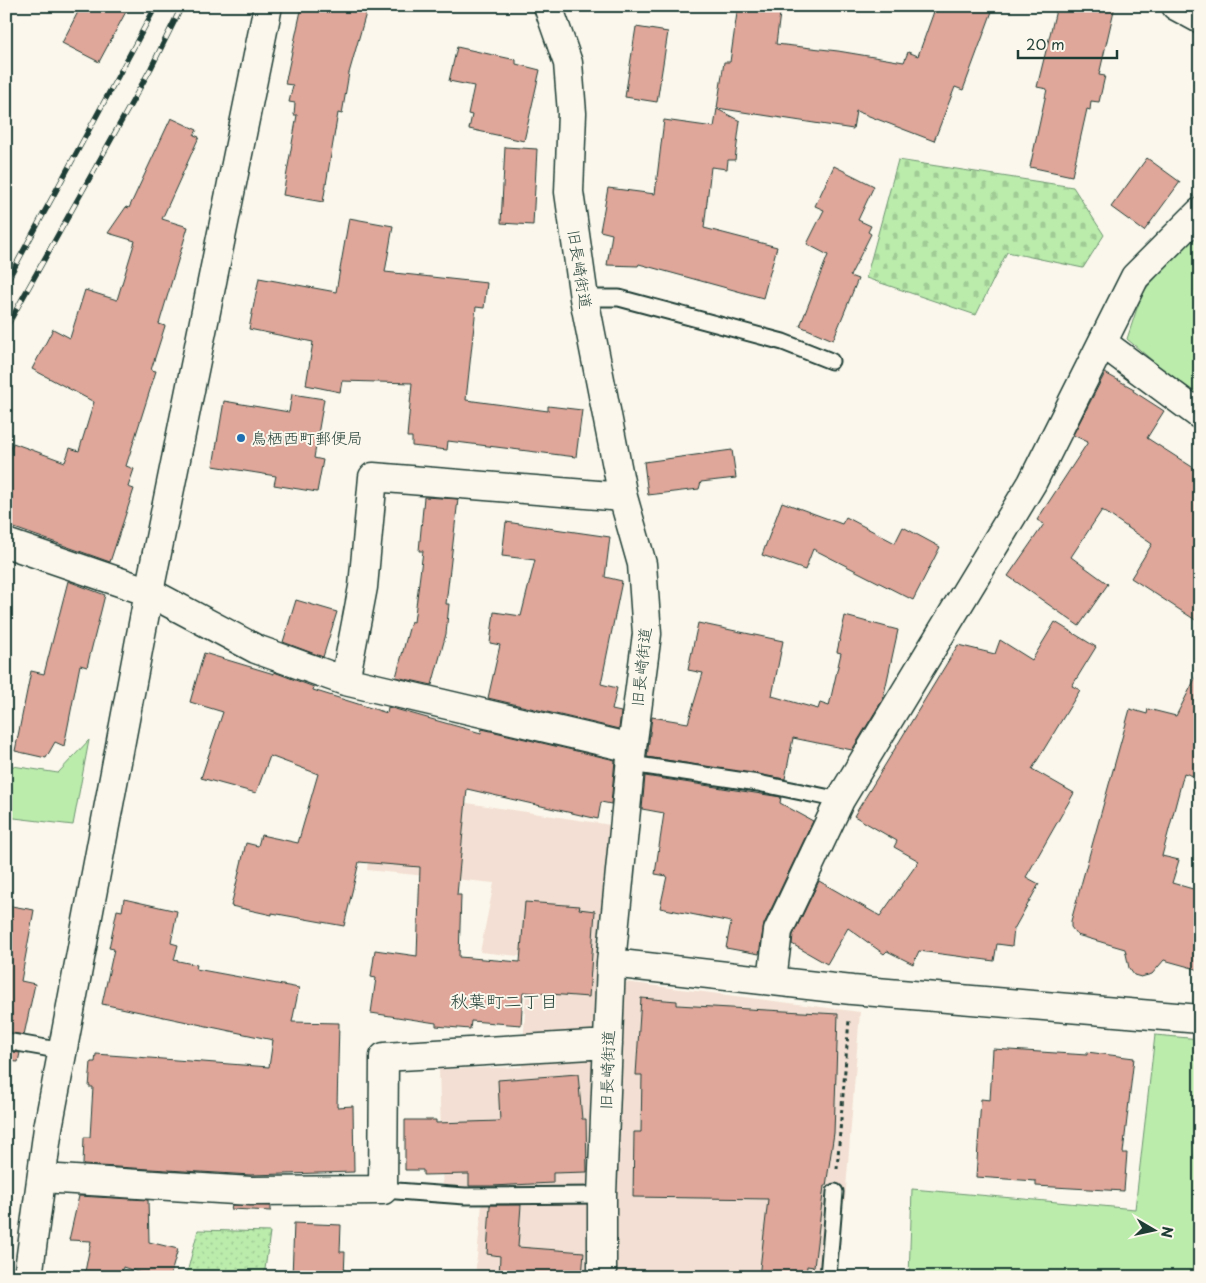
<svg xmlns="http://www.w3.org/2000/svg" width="1206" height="1283" viewBox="0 0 1206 1283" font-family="'Playpen Sans','Klee One',sans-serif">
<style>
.built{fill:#f3dfd3}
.green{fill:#bbecac;stroke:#6d9470}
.cemetery{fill:url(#cemetery-stones);stroke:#6d9470}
.garden{fill:url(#garden-dots);stroke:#6d9470}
.building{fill:#dfa69a;stroke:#1f3d34}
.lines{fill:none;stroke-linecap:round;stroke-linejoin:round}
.lane-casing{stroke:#1f3d34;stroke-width:19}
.street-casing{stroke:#1f3d34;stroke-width:31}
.secondary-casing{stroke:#1f3d34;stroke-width:31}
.path{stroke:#1f3d34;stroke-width:3;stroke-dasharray:4 4;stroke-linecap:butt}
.lane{stroke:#fbf7ec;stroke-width:15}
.street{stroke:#fbf7ec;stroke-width:28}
.secondary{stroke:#fbf7ec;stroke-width:28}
.rail-casing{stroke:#1f3d34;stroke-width:5.5}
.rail{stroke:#fbf7ec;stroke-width:4;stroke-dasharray:11;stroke-linecap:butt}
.poi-dot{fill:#1f6fb2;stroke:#fbf7ec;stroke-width:2}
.labels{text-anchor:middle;stroke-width:4;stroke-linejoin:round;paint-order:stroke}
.street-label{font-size:16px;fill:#1f3d34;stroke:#fbf7ec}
.poi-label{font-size:16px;fill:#1f3d34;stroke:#fbf7ec;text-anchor:start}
.neighbourhood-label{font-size:18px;fill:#1f3d34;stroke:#fbf7ec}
</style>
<defs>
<pattern id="cemetery-stones" width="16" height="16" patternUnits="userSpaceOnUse" patternTransform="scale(1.25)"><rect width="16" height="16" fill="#bbecac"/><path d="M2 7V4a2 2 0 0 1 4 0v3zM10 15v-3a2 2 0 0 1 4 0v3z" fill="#a0cb95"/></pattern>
<pattern id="garden-dots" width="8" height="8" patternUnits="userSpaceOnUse" patternTransform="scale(1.25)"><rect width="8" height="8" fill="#bbecac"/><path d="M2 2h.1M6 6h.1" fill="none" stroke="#a0cb95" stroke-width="1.8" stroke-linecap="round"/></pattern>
</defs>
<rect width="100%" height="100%" fill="#fbf7ec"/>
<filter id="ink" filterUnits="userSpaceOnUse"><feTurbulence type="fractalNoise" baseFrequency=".02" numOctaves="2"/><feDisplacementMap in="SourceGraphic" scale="10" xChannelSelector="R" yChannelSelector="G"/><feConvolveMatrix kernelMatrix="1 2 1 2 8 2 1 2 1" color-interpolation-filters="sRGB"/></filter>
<g filter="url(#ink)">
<path class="built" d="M375 789 611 825 594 1005 589 1277H475L482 1204 443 1199 439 1069 522 1067 528 957 480 952 494 883 367 870Z
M625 982 860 1012 845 1201 830 1203 822 1277H614Z"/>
<path class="green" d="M1200 227V401L1127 339 1142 293Z
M89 740 73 825 6 817V765L58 773Z
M1155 1035 1200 1039V1277H909L912 1189 1135 1209Z"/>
<path class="cemetery" d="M898 160 1073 187 1104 235 1083 268 1007 252 976 315 866 278Z"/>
<path class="garden" d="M198 1230 270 1232 264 1277H186Z"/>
<path class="building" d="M81 6H129L99 62 62 43Z
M302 6H368L349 73 342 114 338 113 323 202 283 195 297 115H294L295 103 289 102 293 85 285 84Z
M738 6H781L776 44 838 51 904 62 908 52 918 56 936 6H994L963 90 955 87 934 141 856 111 853 129 717 108 724 62H730Z
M1057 6H1115L1099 75 1105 76 1099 102 1091 101 1090 110 1087 109 1072 176 1030 167 1047 89 1037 87Z
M636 27 668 32 657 102 625 97Z
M457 47 516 60V64L540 70 524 141 469 129 472 115 468 114 474 86 449 81Z
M717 109 740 121 735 160H728L727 169 711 167 704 228 777 247 763 298 639 264 638 266 607 265 612 234 600 231 608 188 655 194 664 120 714 127Z
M171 118 197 130 194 135 199 137 162 219 188 227 159 324 165 326 151 370 156 371 126 466 134 469 128 487 134 489 110 562 6 525V461L13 443 65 462 70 448 79 451 94 402 32 369 53 329 70 338 85 290 117 300 135 241 108 233 126 207 129 208Z
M505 147 537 149 533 225 501 223Z
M1147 158 1180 182 1144 231 1111 207Z
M834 166 874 186 858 220 871 226 868 232 871 234 850 276 858 279 833 340 800 326 828 255 807 244 824 210 815 206Z
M349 218 393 226 385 272 487 283 484 308 476 307 466 400 548 411V406L582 410 576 457 448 441 447 450 412 446V437H407L412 383 342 381 340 392 306 385 313 342 249 329 259 278 336 292Z
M1105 373 1134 389 1133 391 1164 411 1147 438 1200 472V623L1131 578 1152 544 1102 510 1071 557 1108 584 1079 626 1008 576 1044 524 1037 520 1088 442 1073 435Z
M292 394 324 399 314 458 323 460 317 492 274 485 276 476 213 466 224 401 289 412Z
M732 450 736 478 701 482 699 489 648 495 644 462Z
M424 497 458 499 446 604H449L446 634 432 685 396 677 411 621 414 622 423 551H419Z
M782 502 842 524 846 517 895 543 903 527 940 547 913 600 813 549 805 570 762 555Z
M506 522 610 537 605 577 622 581 601 684 617 688 612 710 621 712 619 729 488 698 500 645 490 643 494 612 521 616 535 560 502 556Z
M68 581 105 595 87 667 80 665 64 746 55 742 46 758 15 751 31 671 44 674Z
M296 600 337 612 323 657 283 642Z
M845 616 898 630 883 699 852 750 793 738 785 779 647 757 652 717 688 723 703 673 688 670 698 623 783 641 772 696 818 709 820 703 829 706 841 653 837 652Z
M1055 622 1096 647 1072 686 1080 690 1032 769 1074 793 1026 877 1039 884 1014 929 1012 946 997 944 994 961 919 951 913 964 887 951 884 954 848 928 827 964 792 944 793 935 819 881 880 916 919 861 894 847 897 841 854 816 958 645 995 654 1000 640 1032 660Z
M204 653 274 674V672L314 687 313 690 387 713 388 707 481 733 482 729 615 760 611 804 601 802 598 819 467 789 457 895H461L459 957 520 962 525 902 580 906 579 909 595 911 589 997 523 992 521 1025 471 1021 470 1029 436 1026V1023L371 1013 376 978 371 977 375 950 417 956 420 867 359 862 344 926 272 913V915L231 906 246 843 258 846 261 835 298 843 318 774 270 756 256 793 201 778 223 712 190 702Z
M1200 669V778L1184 773 1162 856 1179 860 1172 883 1200 891V970L1164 960 1152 974 1141 977 1134 975 1129 968 1125 949 1077 935 1071 927V921L1130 709 1147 714 1148 709 1176 716Z
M645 776 781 797 780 803 813 821 764 924 759 954 726 948 731 922 660 908 667 876 655 874 664 813 642 809Z
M124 899 177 911 171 943 178 945 174 960 197 965 196 969 299 988 292 1022 339 1023 337 1107 353 1106 354 1172 251 1175 83 1165 84 1137H90L93 1087H89L91 1062H95L96 1054 269 1067 273 1040 102 1004 114 949 109 948 117 910 122 911Z
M6 905 34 910 21 981 35 984 24 1035 6 1032Z
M641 998 677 1001V1005L838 1014 834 1133 826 1186H824L814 1267 807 1266 806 1277H759L768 1199 633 1197 634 1132H641L642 1075H636Z
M993 1049 1087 1055V1052L1134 1058 1123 1153H1127L1124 1191 1036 1186V1181L976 1177 981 1099 990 1100Z
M6 1051 20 1053 18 1062 6 1061Z
M578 1074 582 1119H586L587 1172 553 1173V1183L492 1186H469V1174L423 1175V1170H405V1120H436V1123L500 1121 498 1080Z
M79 1196 148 1200 149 1242 178 1249 170 1277H152L123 1267 121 1277H84L91 1241 69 1240Z
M232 1205 271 1206V1211L231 1209Z
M490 1205H521L518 1247 584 1252 582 1277H499L500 1256 487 1254Z
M294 1223 341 1225 340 1252H345L344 1277H292Z"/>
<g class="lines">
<g class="lane-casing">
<path id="lane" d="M584 298H619L783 342 831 361
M631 764 758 783 840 800
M6 1041 63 1051
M383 1190 465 1196 602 1195
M828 1277 835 1192"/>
</g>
<g class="street-casing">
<path id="street" d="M548 6 568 63 572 113 569 192 584 298 623 497 642 564 647 634 632 748 611 963 602 1195V1277
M1176 6 1200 19
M1103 343 1200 415
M6 543 149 592 256 649 345 681 632 748
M345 681 363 587 373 477 623 497
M611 963 852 990 1200 1019
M772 980 778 931 840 800 1032 483 1135 277 1200 212
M42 1178 251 1191 383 1190 384 1057 608 1044"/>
</g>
<g class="secondary-casing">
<path id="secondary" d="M28 1277 48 1128 149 592 268 6"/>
</g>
<path class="path" d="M837 1169 849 1020"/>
<use href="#lane" class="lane"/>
<use href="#street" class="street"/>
<use href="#secondary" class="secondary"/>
<g class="rail-casing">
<path id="rail" d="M6 283 156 6
M6 328 151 68 182 6"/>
</g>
<use href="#rail" class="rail"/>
</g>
</g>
<circle class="poi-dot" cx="241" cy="438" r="5"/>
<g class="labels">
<g class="street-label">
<text transform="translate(580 269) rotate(81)" y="6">旧長崎街道</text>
<text transform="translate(641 667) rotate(-84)" y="6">旧長崎街道</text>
<text transform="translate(607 1070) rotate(-88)" y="6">旧長崎街道</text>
</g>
<g class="poi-label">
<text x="251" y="444">鳥栖西町郵便局</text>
</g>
<g class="neighbourhood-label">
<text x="504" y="1008">秋葉町二丁目</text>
</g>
</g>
<rect width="1206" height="1283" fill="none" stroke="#fbf7ec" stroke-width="25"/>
<rect x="12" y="12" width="1181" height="1258" fill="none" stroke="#1f3d34" stroke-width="2" filter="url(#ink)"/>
<g transform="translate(1154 1230) rotate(99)" stroke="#fbf7ec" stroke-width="4" paint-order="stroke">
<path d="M0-4L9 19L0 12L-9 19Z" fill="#1f3d34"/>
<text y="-8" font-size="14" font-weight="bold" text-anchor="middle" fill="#1f3d34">N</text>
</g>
<path d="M1018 50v8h99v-8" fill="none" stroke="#1f3d34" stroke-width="2.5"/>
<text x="1026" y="50" font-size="15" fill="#1f3d34" stroke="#fbf7ec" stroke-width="4" paint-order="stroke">20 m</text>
</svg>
